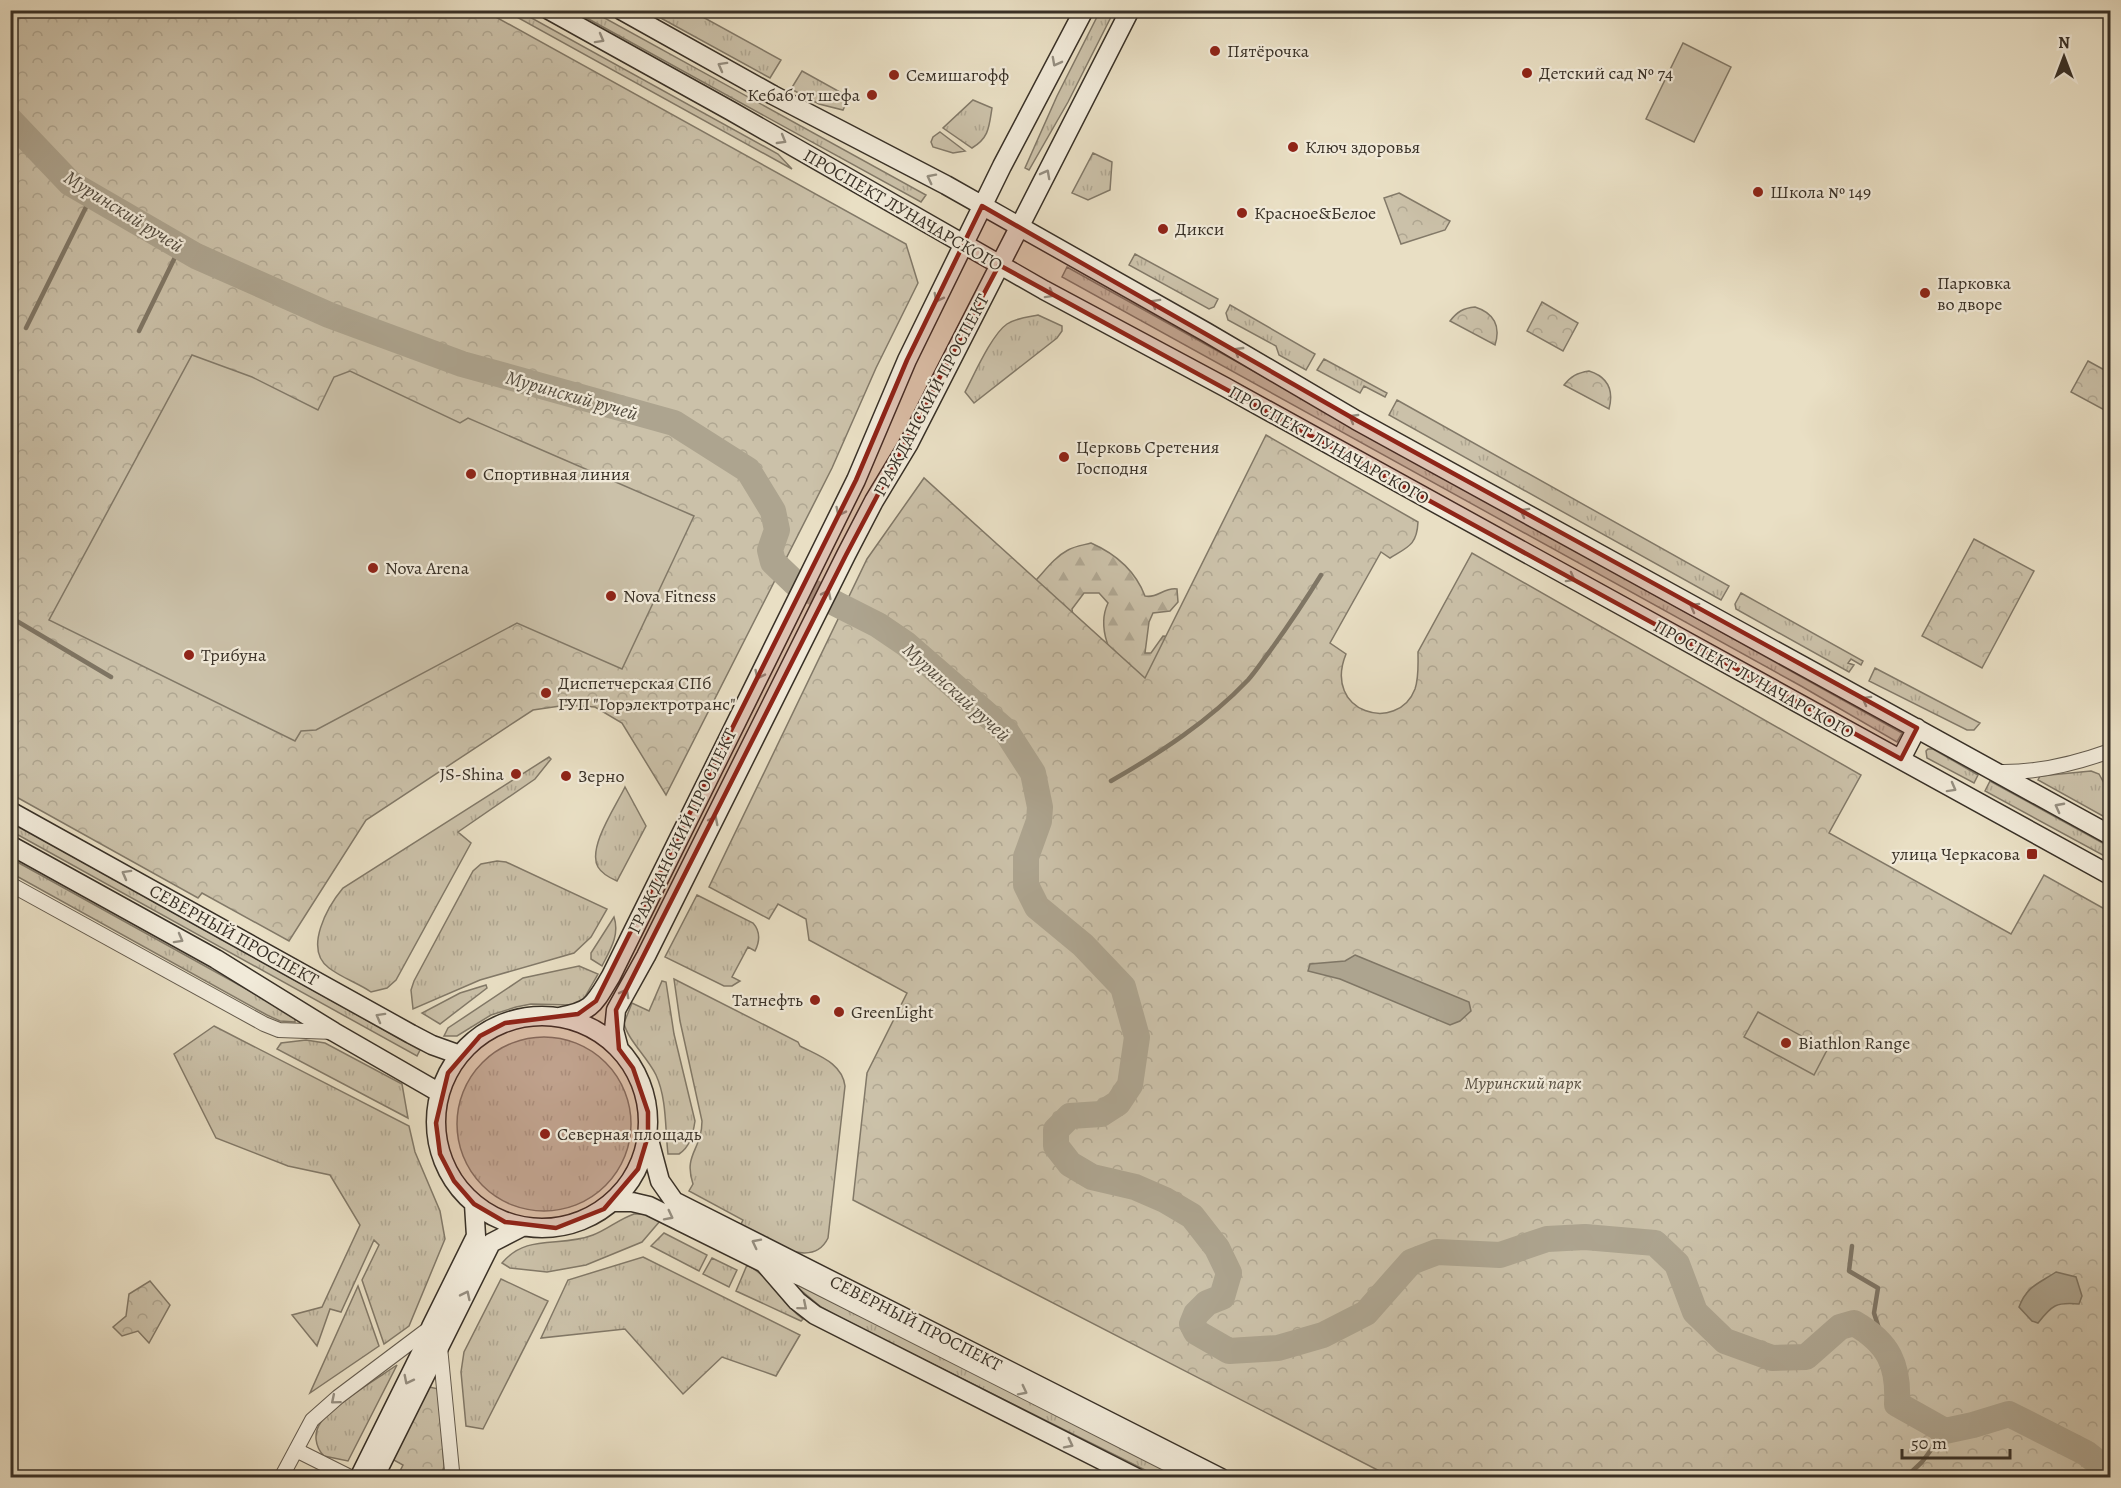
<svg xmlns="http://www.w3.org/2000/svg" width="2121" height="1488" viewBox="0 0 2121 1488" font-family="Alegreya,serif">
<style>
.grass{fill:url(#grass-tufts);stroke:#827968;stroke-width:1.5}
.forest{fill:url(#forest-firs);stroke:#827968;stroke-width:1.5}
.park{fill:url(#park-crowns);stroke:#827968;stroke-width:1.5}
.pitch{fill:#cbc1a9;stroke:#827968;stroke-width:1.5}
.water{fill:#ada48f;stroke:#7f7665;stroke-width:1.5}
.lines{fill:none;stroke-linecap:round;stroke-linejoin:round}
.stream{stroke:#7f7665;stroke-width:4.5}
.river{stroke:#ada48f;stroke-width:26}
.street-casing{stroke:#655c4e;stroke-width:16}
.secondary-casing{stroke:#393127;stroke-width:21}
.street{stroke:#f1ead9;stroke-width:14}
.secondary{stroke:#f1ead9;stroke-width:18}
.oneway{stroke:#958e80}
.marked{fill:#8f2418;fill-opacity:0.2;stroke:#8f2418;stroke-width:4.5;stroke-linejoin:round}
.poi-dot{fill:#8f2418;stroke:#f1ead9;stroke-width:2}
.labels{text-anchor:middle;stroke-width:4.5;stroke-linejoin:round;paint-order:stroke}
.poi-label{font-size:18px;fill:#393127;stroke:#f1ead9;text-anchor:start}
.street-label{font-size:18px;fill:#393127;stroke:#f1ead9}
.park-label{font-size:18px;font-style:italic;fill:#564e41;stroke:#f1ead9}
.water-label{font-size:20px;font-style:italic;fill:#564e41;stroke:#f1ead9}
</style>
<defs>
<pattern id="grass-tufts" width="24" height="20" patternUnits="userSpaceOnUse" patternTransform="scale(1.5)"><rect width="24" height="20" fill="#cbc1a9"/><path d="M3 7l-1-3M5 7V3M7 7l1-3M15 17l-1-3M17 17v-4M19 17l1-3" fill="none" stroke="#afa691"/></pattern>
<pattern id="forest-firs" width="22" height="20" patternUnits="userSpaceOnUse" patternTransform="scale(1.5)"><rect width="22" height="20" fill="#cbc1a9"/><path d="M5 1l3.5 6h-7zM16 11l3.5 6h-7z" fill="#afa691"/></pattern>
<pattern id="park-crowns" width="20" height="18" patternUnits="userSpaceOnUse" patternTransform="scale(1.5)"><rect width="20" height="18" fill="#cbc1a9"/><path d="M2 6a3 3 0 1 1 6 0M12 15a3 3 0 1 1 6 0" fill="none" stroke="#afa691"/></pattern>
</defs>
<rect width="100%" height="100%" fill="#e9dfc4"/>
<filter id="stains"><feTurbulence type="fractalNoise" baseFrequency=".00333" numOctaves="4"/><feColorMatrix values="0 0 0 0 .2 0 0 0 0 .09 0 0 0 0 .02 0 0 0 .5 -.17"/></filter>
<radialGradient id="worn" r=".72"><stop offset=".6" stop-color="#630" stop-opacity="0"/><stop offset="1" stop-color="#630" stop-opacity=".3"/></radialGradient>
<path class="grass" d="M506 11H519L778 154 792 169Z
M574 11H592L926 195 921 202Z
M648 11H692L781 60 770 78Z
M1100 11H1114L1068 102 1029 170 1025 168 1057 96Z
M802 71 849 97 843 110 819 104 791 89Z
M973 100 992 108C989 127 989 138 972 148L943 128Z
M940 132 965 151 953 153 933 147 931 142 933 137Z
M1093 153 1112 162 1110 190 1088 200 1072 193Z
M1135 254 1218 299 1214 307 1209 309 1129 265Z
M1067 267 1902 733 1897 742 1801 686 1062 277Z
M1230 305 1315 354 1306 370 1279 355 1276 346 1228 320 1226 313Z
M1038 315 1062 326V331L1057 338 974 403 965 392C974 375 992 334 1007 324 1016 318 1027 317 1038 315Z
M1324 359 1387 393 1385 397 1364 386 1360 393 1317 370Z
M1397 400 1729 586 1721 600 1389 415Z
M1741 593 1863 661 1861 665 1851 659 1848 663 1854 665 1849 672 1736 609 1735 604Z
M1875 668 1980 723 1974 730H1967L1869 681Z
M1928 749H1933L1978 775 1974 783 1927 758 1926 751Z
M549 757 551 759 535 779 458 832 471 843 396 980 387 988 371 992C358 983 342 978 329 968 303 949 328 906 343 888Z
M2091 771 2099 774 2110 794V820L2038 780 2040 776Z
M1990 781 2110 847V859L1985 791Z
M625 787 646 826 617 881C610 878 602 874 598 867 587 848 616 806 625 787Z
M11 822 420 1050 417 1056 11 831Z
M10 858 295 1016V1022L280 1021 267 1015 11 873Z
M497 861 506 862 607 909 591 937 574 953 480 980 413 1009 411 990 414 981 473 871 481 864Z
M697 895 753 923C761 932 760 941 755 951L748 947 732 977 740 981 732 986H724L665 957Z
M614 917C620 935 610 950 602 966L591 959V953Z
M579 966 598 974 582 1002 572 1005 531 1004 516 1007 491 1015 457 1036H444L448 1028 523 978Z
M674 979 798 1042 800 1046C819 1056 842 1063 845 1086L828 1238C811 1273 763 1237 740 1226L743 1220 689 1191 693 1184C683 1154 702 1150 702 1121L680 1021Z
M662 981 666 982 674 1034 695 1121C693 1134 690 1147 679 1154H668C665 1129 667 1099 656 1075 648 1058 627 1039 624 1023L632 1003 649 1011Z
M486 985 487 988 440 1024 422 1013 460 993Z
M214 1026 409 1126 415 1152 440 1211 445 1239 409 1326 384 1344 362 1280 379 1245 374 1240 341 1312 330 1309 317 1346 292 1315 322 1307 360 1225 330 1175 288 1166 216 1138 174 1054Z
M457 1124a87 87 0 1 1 174 0a87 87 0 1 1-174 0Z
M306 1040 325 1043 402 1084 408 1118 277 1049 281 1043Z
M634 1214H645L660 1221 642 1242 586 1265 547 1272 510 1268 502 1263C527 1233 560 1248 593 1235 607 1230 619 1219 634 1214Z
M664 1233 707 1255 699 1271 651 1246Z
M643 1257 800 1335 776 1376 722 1357 683 1394 625 1329 541 1338 568 1280Z
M712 1258 737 1270 729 1287 703 1274Z
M747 1265C773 1278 779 1302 803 1319L801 1321 736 1291Z
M501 1279 548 1301 483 1429 466 1426 461 1372 464 1352Z
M796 1284 1186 1477H1159L837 1316 821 1307 797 1287Z
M358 1286 379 1346 310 1393Z
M397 1365 348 1461 324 1456C315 1447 313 1433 321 1422 333 1405 378 1378 397 1365Z"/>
<path class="forest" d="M1091 543C1116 554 1135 570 1145 596 1157 599 1164 587 1177 589L1178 602 1170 611 1153 613 1149 622 1145 653H1151L1163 636 1208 639 1131 689C1117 664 1094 633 1108 603L1099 593H1084L1072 609 1074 623 1027 589C1041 577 1051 559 1068 550 1075 546 1084 545 1091 543Z"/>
<path class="park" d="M11 11H485L906 244 918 283 876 368 832 468 666 795 622 723 595 707 567 705 533 710 366 820 289 941 202 893 198 898 11 794Z
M1399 193 1450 221 1445 230 1401 244 1384 198Z
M1542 302 1578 323 1563 351 1527 331Z
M1475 307C1494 313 1501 326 1495 345L1450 321C1457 312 1463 308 1475 307Z
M2088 361 2110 373V413L2071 392Z
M1589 371C1608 377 1614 390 1609 409L1564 385C1571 376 1577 373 1589 371Z
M1266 435 1418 522C1417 545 1408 547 1390 558L1381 552 1330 643 1346 654C1322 713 1398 734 1415 689 1419 677 1418 664 1418 652L1472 553 1861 775 1829 833 2011 934 2044 875 2110 912V1477H1391L853 1200 867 1073 907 993 809 940 806 919 778 904 769 919 709 887 867 559 924 478 1145 678Z
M1974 539 2034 571 1982 668 1922 636Z
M150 1281 170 1305 149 1343 138 1331 122 1336 113 1327 126 1316 129 1294Z
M429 1387 439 1389 444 1467 440 1477H397L403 1465 392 1459Z"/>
<path class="pitch" d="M1683 43 1731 67 1694 142 1646 119Z
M192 355 252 377 318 410 334 377 350 371 460 423 468 418 694 516 622 669 517 623 316 730 301 731 295 741 49 620Z
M1758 1012 1827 1050 1814 1075 1744 1037Z"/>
<path class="water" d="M1355 955 1469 1002 1471 1011 1460 1021 1450 1025 1340 979 1308 971 1310 964 1345 961Z
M2056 1272 2076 1277 2082 1296 2079 1304C2056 1302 2052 1305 2038 1323L2032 1321 2019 1307C2027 1286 2038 1284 2056 1272Z"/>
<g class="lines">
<path class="stream" d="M26 328 92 195
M139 331 180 247
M10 617 111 677
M1111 781C1160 753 1209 721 1248 680 1256 671 1263 660 1270 651 1288 626 1305 601 1321 575
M1852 1246 1849 1271 1878 1288 1874 1313 1881 1335 1879 1341
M1905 1478 1922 1462 1945 1431"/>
<path class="river" d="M10 120 70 183 196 256 329 315 462 364 674 423 748 470 773 511 777 530 770 550 773 562 795 583 878 625 906 644 1006 731 1033 773 1040 807 1039 821 1026 857V885L1037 907 1083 945 1123 987 1137 1037 1130 1085 1118 1103 1101 1114 1070 1116 1056 1130V1146L1070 1164 1092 1177 1135 1187 1165 1200 1192 1216 1217 1248 1229 1273 1222 1297 1207 1303 1196 1314 1192 1324 1196 1332 1229 1351 1278 1348 1323 1335 1366 1313 1411 1262 1437 1252 1500 1255 1547 1239 1585 1237 1655 1243 1677 1264 1695 1312 1725 1341 1772 1358 1806 1357 1840 1327 1854 1323C1889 1343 1899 1365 1897 1404L1945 1431 1973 1425 2009 1414 2086 1453 2110 1472"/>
<g class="street-casing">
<path id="street" d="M1998 772C2036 773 2074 764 2110 751
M10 884 264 1024 279 1030 334 1032
M768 1265 802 1279 1195 1478
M440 1347 452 1471 448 1478
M296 1450 352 1478
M281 1478 312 1420 338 1397 431 1327"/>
</g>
<g class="secondary-casing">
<path id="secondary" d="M549 10 731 111 1044 290 1225 387 2110 875
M621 10 773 95 946 185 1206 332 1356 420 2110 835
M1901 759 1917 728
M10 811 411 1034 432 1045 460 1055
M10 845 216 959 334 1032 440 1093
M436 1122a106 106 0 1 1 212 0a106 106 0 1 1-212 0Z
M559 1017C593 1011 594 1004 611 976L856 480 907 360 1002 166 1084 10
M619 1049 614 1030 616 1010 646 956 846 555 874 501 909 443 1130 10
M648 1136 660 1181 674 1201 1221 1478
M614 1202H632L649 1206 764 1263 797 1301 815 1315 1137 1478
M359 1478 423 1349 431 1327 476 1236 474 1204
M374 1478 491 1243 522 1227"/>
</g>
<use href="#street" class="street"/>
<use href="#secondary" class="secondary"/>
</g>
<defs><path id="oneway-chevron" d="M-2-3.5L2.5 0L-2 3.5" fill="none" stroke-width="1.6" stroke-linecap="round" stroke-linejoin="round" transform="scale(1.5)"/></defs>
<g class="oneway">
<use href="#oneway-chevron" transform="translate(600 39) rotate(29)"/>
<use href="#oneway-chevron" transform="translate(1056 62) rotate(118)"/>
<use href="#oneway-chevron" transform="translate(722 66) rotate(-151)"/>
<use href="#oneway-chevron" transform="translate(782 140) rotate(30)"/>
<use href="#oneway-chevron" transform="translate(1046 174) rotate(-62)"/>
<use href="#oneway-chevron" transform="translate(931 178) rotate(-153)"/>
<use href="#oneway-chevron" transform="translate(1050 294) rotate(29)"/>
<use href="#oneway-chevron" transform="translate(938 298) rotate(117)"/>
<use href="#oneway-chevron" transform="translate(1155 303) rotate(-151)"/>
<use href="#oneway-chevron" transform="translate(1238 351) rotate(-149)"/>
<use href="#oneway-chevron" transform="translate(1353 418) rotate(-150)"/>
<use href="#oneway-chevron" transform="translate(840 512) rotate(116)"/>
<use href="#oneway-chevron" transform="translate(1524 512) rotate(-151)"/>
<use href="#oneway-chevron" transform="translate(1571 578) rotate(29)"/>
<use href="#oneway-chevron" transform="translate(827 594) rotate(-64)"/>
<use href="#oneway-chevron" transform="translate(1694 607) rotate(-151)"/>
<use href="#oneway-chevron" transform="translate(759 675) rotate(116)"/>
<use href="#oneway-chevron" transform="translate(1866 700) rotate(-151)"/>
<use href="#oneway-chevron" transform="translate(1952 788) rotate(29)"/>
<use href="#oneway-chevron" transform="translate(2059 807) rotate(-152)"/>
<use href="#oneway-chevron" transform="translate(714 820) rotate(-63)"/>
<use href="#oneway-chevron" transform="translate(126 874) rotate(-151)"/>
<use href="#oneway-chevron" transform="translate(179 939) rotate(29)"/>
<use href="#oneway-chevron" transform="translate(625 993) rotate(-62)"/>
<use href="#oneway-chevron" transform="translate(380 1017) rotate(-151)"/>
<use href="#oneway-chevron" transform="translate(669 1216) rotate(27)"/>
<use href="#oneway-chevron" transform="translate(756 1243) rotate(-153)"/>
<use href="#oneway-chevron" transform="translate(466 1295) rotate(-64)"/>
<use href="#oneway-chevron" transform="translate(803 1306) rotate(40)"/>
<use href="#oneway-chevron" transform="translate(408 1380) rotate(117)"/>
<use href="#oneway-chevron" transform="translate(1023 1391) rotate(27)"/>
<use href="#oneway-chevron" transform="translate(335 1400) rotate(140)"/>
<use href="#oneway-chevron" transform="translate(1069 1444) rotate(27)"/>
</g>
<path class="marked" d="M982 206 1356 420 1917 728 1901 759 999 265 846 555 616 1010 619 1049 633 1068 648 1112V1136L638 1169 604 1209 556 1228 505 1222 474 1204 454 1181 440 1154 436 1123 448 1073 480 1036 505 1023 578 1014 596 1001 856 480 907 360Z"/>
<g class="poi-dot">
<circle cx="1215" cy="51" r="6"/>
<circle cx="1527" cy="73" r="6"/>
<circle cx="894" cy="75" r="6"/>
<circle cx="872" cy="95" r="6"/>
<circle cx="1293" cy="147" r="6"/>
<circle cx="1758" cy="192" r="6"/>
<circle cx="1242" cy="213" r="6"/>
<circle cx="1163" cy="229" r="6"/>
<circle cx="1925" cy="293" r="6"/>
<circle cx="1064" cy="457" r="6"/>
<circle cx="471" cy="474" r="6"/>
<circle cx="373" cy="568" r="6"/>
<circle cx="611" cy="596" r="6"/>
<circle cx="189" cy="655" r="6"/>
<circle cx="546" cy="693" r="6"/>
<circle cx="516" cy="774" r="6"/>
<circle cx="566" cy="776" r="6"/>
<rect x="2026" y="848" width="12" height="12" rx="3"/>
<circle cx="815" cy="1000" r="6"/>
<circle cx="839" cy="1012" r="6"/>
<circle cx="1786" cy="1043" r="6"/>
<circle cx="545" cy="1134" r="6"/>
</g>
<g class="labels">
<g class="poi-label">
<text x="1227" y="57">Пятёрочка</text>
<text x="1539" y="79">Детский сад № 74</text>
<text x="906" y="81">Семишагофф</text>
<text x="860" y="101" text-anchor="end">Кебаб от шефа</text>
<text x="1305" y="153">Ключ здоровья</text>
<text x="1770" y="198">Школа № 149</text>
<text x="1254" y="219">Красное&amp;Белое</text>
<text x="1175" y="235">Дикси</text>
<text x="1937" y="289">Парковка<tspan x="1937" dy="21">во дворе</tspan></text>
<text x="1076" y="453">Церковь Сретения<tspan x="1076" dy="21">Господня</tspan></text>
<text x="483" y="480">Спортивная линия</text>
<text x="385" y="574">Nova Arena</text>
<text x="623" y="602">Nova Fitness</text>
<text x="201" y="661">Трибуна</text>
<text x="558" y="689">Диспетчерская СПб<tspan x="558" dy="21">ГУП "Горэлектротранс"</tspan></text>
<text x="504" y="780" text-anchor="end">JS-Shina</text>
<text x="578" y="782">Зерно</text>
<text x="2020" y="860" text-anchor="end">улица Черкасова</text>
<text x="803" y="1006" text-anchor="end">Татнефть</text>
<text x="851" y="1018">GreenLight</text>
<text x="1798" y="1049">Biathlon Range</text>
<text x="557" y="1140">Северная площадь</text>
</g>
<g class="street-label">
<text transform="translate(903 210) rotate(30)" y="6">ПРОСПЕКТ ЛУНАЧАРСКОГО</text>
<text transform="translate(931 395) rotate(-62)" y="6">ГРАЖДАНСКИЙ ПРОСПЕКТ</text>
<text transform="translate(1329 445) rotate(29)" y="6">ПРОСПЕКТ ЛУНАЧАРСКОГО</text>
<text transform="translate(1754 679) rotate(29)" y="6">ПРОСПЕКТ ЛУНАЧАРСКОГО</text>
<text transform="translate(682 831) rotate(-64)" y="6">ГРАЖДАНСКИЙ ПРОСПЕКТ</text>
<text transform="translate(234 935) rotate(29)" y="6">СЕВЕРНЫЙ ПРОСПЕКТ</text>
<text transform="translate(916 1323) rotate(27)" y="6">СЕВЕРНЫЙ ПРОСПЕКТ</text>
</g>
<g class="park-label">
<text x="1523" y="1089">Муринский парк</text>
</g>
<g class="water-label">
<text transform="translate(124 211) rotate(32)" y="7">Муринский ручей</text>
<text transform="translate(572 395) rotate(16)" y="7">Муринский ручей</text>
<text transform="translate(957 692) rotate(42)" y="7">Муринский ручей</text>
</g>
</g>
<rect width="2121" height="1488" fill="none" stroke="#e9dfc4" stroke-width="36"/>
<rect x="12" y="12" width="2097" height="1464" fill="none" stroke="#393127" stroke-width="3"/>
<rect x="18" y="18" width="2085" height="1452" fill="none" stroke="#393127" stroke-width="1.5"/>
<g transform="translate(2064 57)" stroke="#f1ead9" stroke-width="4.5" paint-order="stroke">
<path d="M0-4.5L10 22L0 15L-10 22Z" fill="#393127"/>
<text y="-9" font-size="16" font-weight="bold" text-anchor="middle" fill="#393127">N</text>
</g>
<path d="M1902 1449v9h108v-9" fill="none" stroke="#393127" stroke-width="3"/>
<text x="1911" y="1449" font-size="18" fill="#393127" stroke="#f1ead9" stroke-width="4.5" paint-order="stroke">50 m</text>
<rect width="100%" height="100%" filter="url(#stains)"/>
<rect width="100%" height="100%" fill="url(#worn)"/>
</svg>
